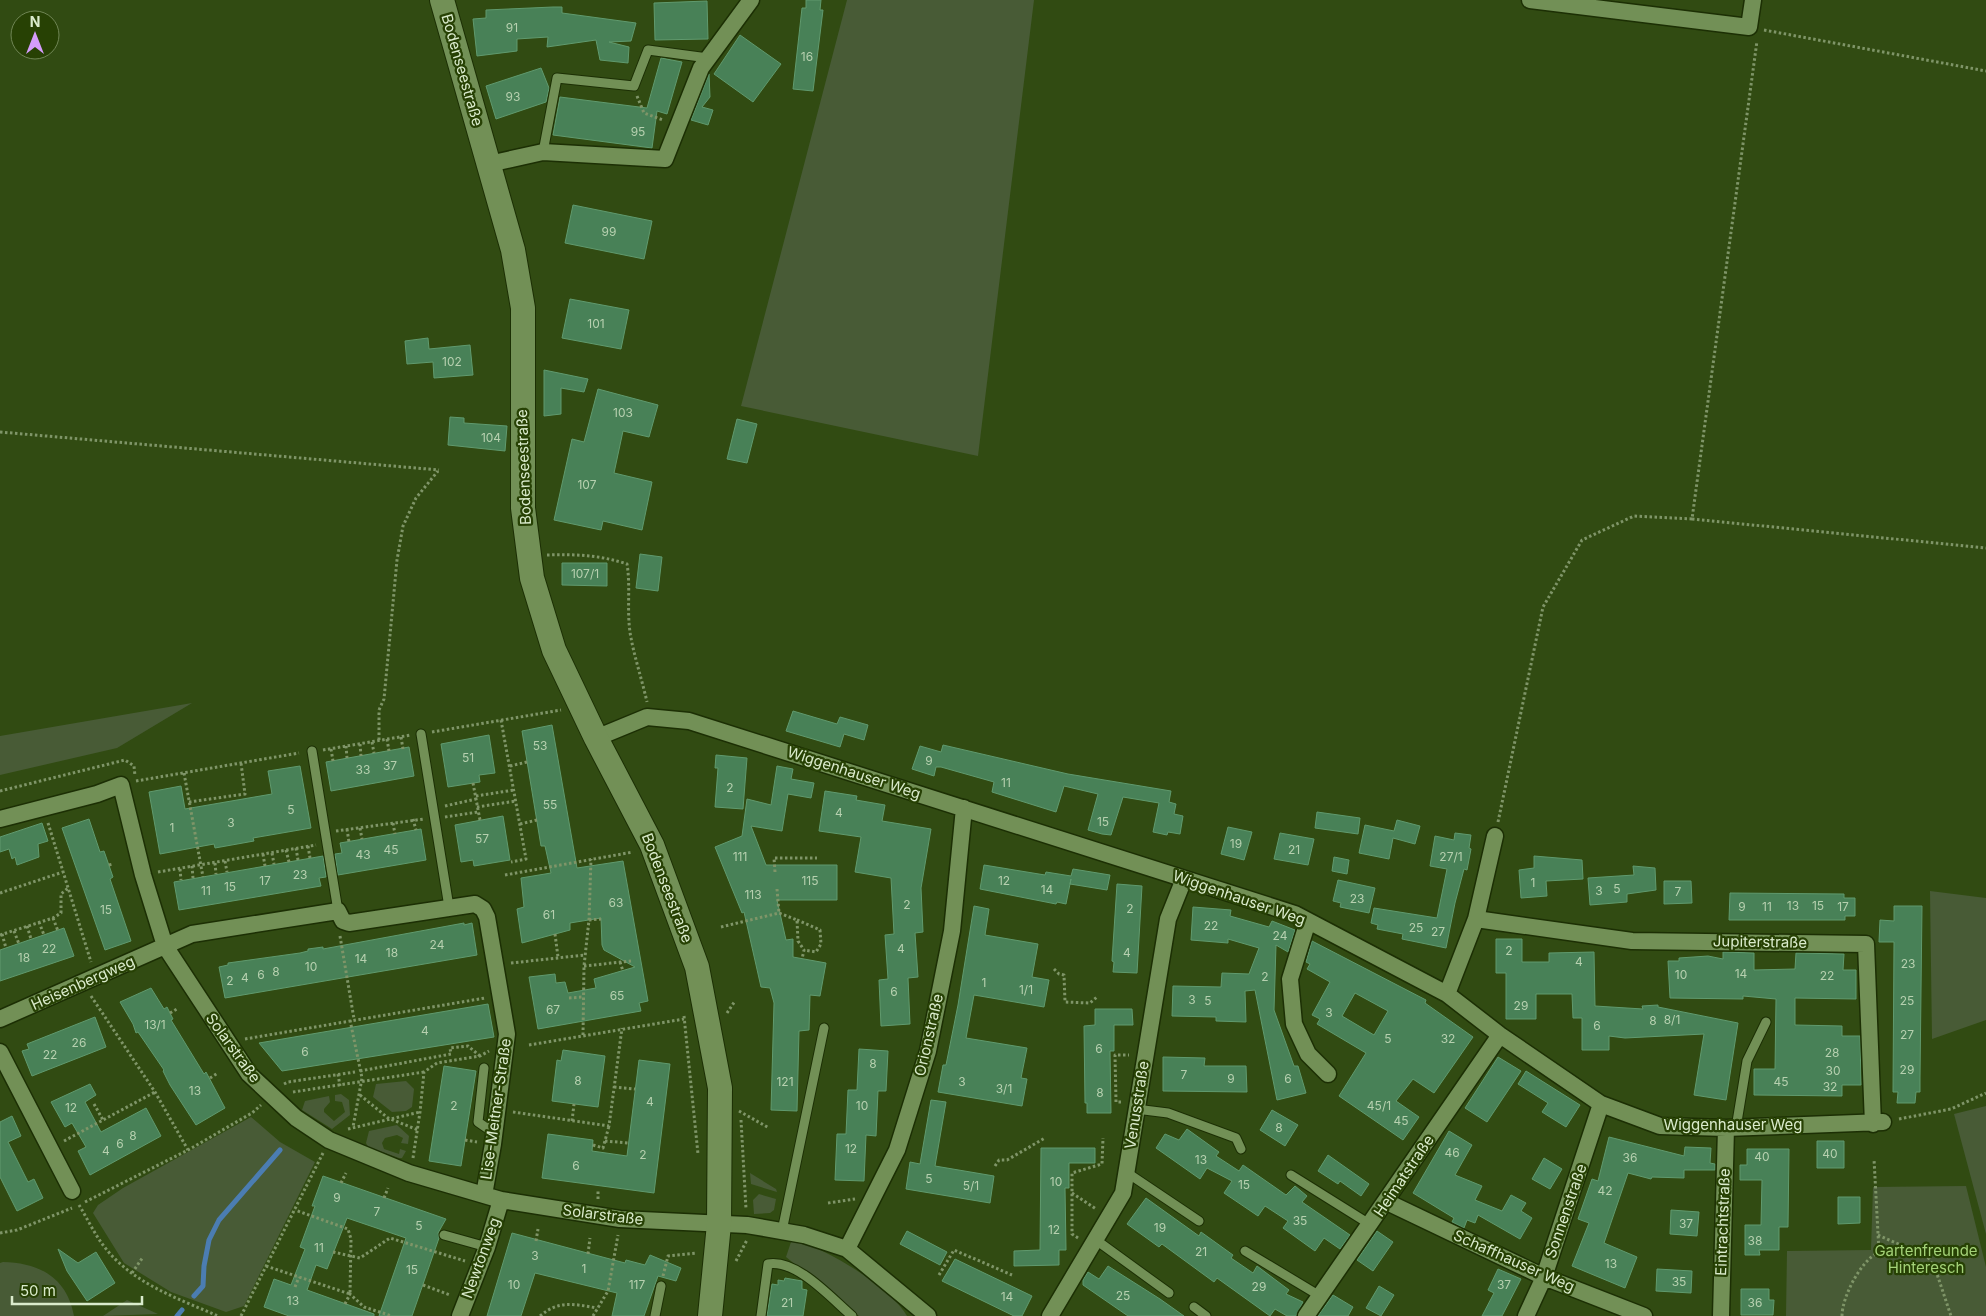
<svg xmlns="http://www.w3.org/2000/svg" width="1986" height="1316" viewBox="0 0 1986 1316" font-family="Inter,sans-serif">
<style>
.green{fill:#485b36}
.lines{fill:none;stroke-linecap:round;stroke-linejoin:round}
.stream{stroke:#4b7db2;stroke-width:5}
.building{fill:#488157;stroke:#609a6e;fill-rule:evenodd}
.service-casing{stroke:#1c2f04;stroke-width:11}
.minor-casing{stroke:#1c2f04;stroke-width:19}
.secondary-casing{stroke:#1c2f04;stroke-width:26}
.path{stroke:#7f9568;stroke-width:3;stroke-dasharray:2.5 2.5;stroke-linecap:butt}
.service{stroke:#729056;stroke-width:9}
.minor{stroke:#729056;stroke-width:16}
.secondary{stroke:#729056;stroke-width:24}
.labels{text-anchor:middle;stroke-width:4.5;stroke-linejoin:round;paint-order:stroke}
.number-label{font-size:12px;fill:#b6d0af}
.street-label{font-size:15px;fill:#daebcc;stroke:#274104}
.park-label{font-size:15px;fill:#a4d278;stroke:#274104}
</style>
<rect width="100%" height="100%" fill="#314b12"/>
<path class="green" d="M847 0H1034L978 456 741 406Z
M192 703 117 748 0 775V736Z
M1930 891 1986 898V1020L1932 1039Z
M406 1081 414 1089 412 1107 406 1111 392 1112 373 1097 376 1084Z
M341 1094 349 1100 350 1115 332 1129 302 1110 305 1101 329 1096 330 1102 324 1109V1112L334 1121 345 1112 342 1102 335 1101V1095Z
M1986 1106V1234L1954 1114Z
M251 1117 280 1142 315 1162 244 1306 226 1312 171 1292 124 1263 93 1213 98 1205 123 1188Z
M397 1125 409 1136 408 1144 401 1143 403 1138 397 1135 385 1138 382 1143 384 1149 399 1154 400 1149 406 1151 402 1158H399L368 1147 366 1143 369 1131Z
M750 1173 776 1189 777 1192 751 1184Z
M1966 1186 1986 1267V1316H1786L1787 1251 1871 1250 1873 1187Z
M759 1194 776 1199 774 1210 770 1213 754 1214 753 1200Z
M792 1239C824 1247 891 1287 907 1316H859L786 1257Z
M3 1262C39 1263 67 1277 74 1316H0V1263Z
M127 1300 158 1314 103 1316Z"/>
<g class="lines">
<path class="stream" d="M194 1296 203 1286 204 1266 209 1240 219 1220 280 1150
M177 1316 182 1310"/>
</g>
<path class="building" d="M806 0H821L820 10H823L813 91 793 89 802 8H806Z
M707 1 708 39 655 40 654 3Z
M553 7H562V13L636 23 631 41 609 42 629 47 628 63 600 60 596 40 547 47 548 37 517 39V51L477 56 473 19 486 18V10Z
M740 35 781 64 753 102 714 74Z
M661 58 682 62 667 114 657 111 652 148 553 135 560 97 647 108Z
M541 68 549 88 546 102 496 119 486 86Z
M709 74 710 97 702 107 713 110 708 125 691 120Z
M573 205 652 221 644 259 565 243Z
M570 299 629 310 621 349 562 338Z
M428 338 429 349 470 345 473 375 434 378 433 362 407 364 405 341Z
M544 370 588 379 584 392 561 388V414L544 416Z
M598 389 658 405 649 437 623 431 614 473 652 482 642 530 603 521 601 530 554 520 572 439 584 442Z
M450 417 464 418V423L507 426 505 451 448 445Z
M737 419 757 424 747 463 727 459Z
M640 554 662 557 658 591 636 588Z
M562 563H607V586L562 585Z
M793 711 837 724 840 717 868 725 864 740 844 734 840 747 786 731Z
M552 725 577 868 623 861 648 1001 639 1003 641 1011 538 1029 529 977 555 974 556 983 565 982 568 993 596 988 594 979 635 967 604 950 602 945 601 918 570 923V930L522 943 517 909 524 907 521 878 551 873 545 846H541L522 731Z
M489 735 495 773 479 775 480 782 448 787 441 744Z
M943 745 1068 774 1171 791 1169 802 1176 804 1174 814 1183 816 1180 834 1168 832 1167 835 1153 832 1159 803 1123 797 1111 835 1102 834 1088 830 1098 794 1064 786 1056 812 992 792 994 782 941 767H936L934 776 912 769 920 746 941 752Z
M409 747 414 776 331 791 326 762Z
M716 755 747 758 743 809 715 807 718 768H715Z
M300 766 311 828 253 838 254 841 215 848 214 844 160 854 149 792 181 786 185 809 272 794 268 771Z
M777 766 793 769 791 779 814 783 811 798 788 794 782 831 751 826 766 865H837V900H777L786 940 793 939V957L826 963 820 996 810 995 809 1030 799 1031 797 1111 771 1110 774 1003 770 988 761 987 744 912 742 913 715 847 742 836 747 799 771 805Z
M825 791 857 796 856 800 885 805 882 821 931 829 921 888 923 932 915 933 918 977 908 978 910 1024 881 1026 879 980 888 979 885 935 894 934 891 878 855 872 861 837 819 831Z
M1317 812 1360 818 1358 834 1315 828Z
M503 816 510 860 474 866 473 860 461 862 455 825Z
M89 819 100 852 104 851 113 877 110 879 131 941 105 950 62 828Z
M1397 820 1420 826 1415 844 1393 838 1389 859 1359 853 1365 825 1394 831Z
M42 823 48 841 38 844 39 857 17 865 15 857 12 859 9 849 0 852V837Z
M1228 827 1252 832 1244 860 1221 854Z
M421 829 426 860 338 875 335 854 342 853 340 843Z
M1280 833 1314 839 1308 865 1274 859Z
M1455 833 1471 835 1469 848 1471 849 1467 870 1464 869 1455 903 1446 948 1402 939 1403 934 1377 929 1378 925 1371 923 1374 908 1437 918 1447 869 1430 866 1435 836 1454 840Z
M323 856 326 877 319 878 321 886 179 910 174 882Z
M1534 856 1582 860 1583 879 1546 881 1547 896 1521 898 1519 870 1534 868Z
M1334 857 1349 860 1347 874 1332 871Z
M984 865 1045 875 1046 872 1071 876 1073 869 1110 875 1107 890 1070 884 1071 879 1066 904 1057 902 1056 904 980 889Z
M1633 866 1655 868 1656 890 1627 894V902L1590 905 1588 878 1634 875Z
M1338 880 1375 888 1369 913 1340 907 1341 903 1333 901Z
M1664 881H1691L1692 903 1664 904Z
M1117 884 1142 886 1137 973 1113 972 1114 962 1112 961Z
M1730 893 1844 894V898H1855V916H1845V920H1729Z
M974 906 989 909 985 935 1038 944 1032 977 1049 980 1044 1007 974 995 966 1038 1027 1048 1021 1078 1027 1079 1022 1106 938 1092 943 1065H946L958 1005Z
M1894 906H1922L1920 1078V1092H1916L1915 1103H1897L1898 1092H1893L1894 942H1879L1880 920 1894 921Z
M1193 907 1231 910 1230 916 1269 927 1272 921 1295 930 1288 952 1276 945 1274 1010 1294 1066H1298L1306 1093 1277 1100 1255 990 1245 991 1246 1022 1216 1021V1017L1172 1016 1173 986 1221 987 1222 973 1249 974 1259 948 1228 939V943L1191 940Z
M464 923V925L472 923 477 955 225 998 219 967 228 965V963L300 953 308 951V949L323 947V949Z
M64 928 74 956 0 981V950Z
M1496 939H1522V962H1549V953L1594 952 1595 1006 1643 1009 1642 1006 1658 1005V1007L1738 1023 1726 1100 1694 1095 1704 1034 1625 1038 1609 1036V1050H1582V1018H1573L1572 994H1536V1019H1506V973H1496Z
M1312 941 1426 1000 1425 1003 1473 1037 1434 1093 1413 1079 1396 1101 1419 1117 1403 1140 1339 1096 1366 1053 1317 1024 1320 1019 1312 1015 1330 982 1307 969 1310 964 1306 962ZM1355 993 1388 1011 1374 1035 1342 1016Z
M1723 952 1754 953V970L1795 969 1796 953 1844 954 1843 970H1856V999L1795 998V1025L1842 1026V1036H1860L1861 1085H1842V1096L1754 1095V1069H1775L1776 999 1743 996V999L1670 998 1668 961H1679V958L1708 956 1723 959Z
M151 988 164 1009 167 1007 173 1019 171 1020 204 1074 206 1072 225 1108 196 1125 170 1085 163 1071 164 1070 138 1032 136 1033 133 1024 120 1002Z
M488 1004 494 1037 282 1071 259 1043Z
M1095 1009H1132L1133 1025H1114V1051H1110L1111 1113H1087V1103H1085L1084 1026 1095 1025Z
M95 1017 106 1047 32 1076 22 1051 29 1049 27 1044Z
M859 1049 888 1051 886 1091H878L876 1136 866 1135 864 1181 835 1180 837 1134H846L848 1090H857Z
M563 1050 605 1056 598 1107 552 1101 557 1060 561 1061Z
M1163 1057 1205 1058 1204 1066H1246L1247 1092 1163 1091Z
M1498 1057 1521 1071 1487 1122 1465 1108Z
M639 1060 670 1064 654 1193 542 1178 548 1134 593 1140 592 1151 627 1156Z
M444 1066 476 1071 461 1166 429 1161Z
M1526 1071 1580 1105 1566 1127 1542 1112 1548 1103 1518 1084Z
M90 1084 96 1095 85 1102 101 1132 146 1108 161 1136 90 1175 78 1151 86 1147 72 1123 65 1127 51 1102Z
M931 1100 946 1102 935 1166 994 1176 990 1203 906 1189 910 1162 920 1164Z
M1272 1110 1298 1125 1285 1146 1260 1130Z
M12 1116 21 1136 8 1142 28 1182 34 1179 43 1198 17 1211 0 1177V1122Z
M1187 1129 1219 1152 1216 1156 1239 1171 1243 1165 1286 1195 1295 1186 1307 1196 1302 1202 1350 1235 1340 1249 1324 1238 1315 1251 1283 1228 1288 1221 1265 1206 1258 1216 1224 1193 1232 1181 1207 1168 1200 1179 1156 1148 1165 1134 1179 1140Z
M1449 1131 1472 1145 1455 1175 1482 1186 1475 1200 1502 1211 1511 1195 1526 1203 1521 1211 1532 1218 1520 1239 1478 1215 1475 1223 1467 1220 1464 1228 1452 1222 1454 1218 1413 1193Z
M1609 1137 1684 1156 1685 1147 1711 1148 1710 1163 1715 1164V1170H1684V1178L1652 1177 1651 1179 1628 1173 1604 1243 1637 1257 1625 1288 1572 1266 1589 1223 1578 1219 1592 1179 1598 1181Z
M1817 1141H1844V1168H1817Z
M1041 1148H1095V1163H1069V1188H1065L1066 1250H1059V1265L1014 1266V1251L1040 1250Z
M1747 1149H1789L1788 1227H1779V1250H1759L1760 1255H1745V1225H1761L1762 1180H1740V1165H1747Z
M1328 1155 1369 1184 1361 1196 1340 1181 1338 1184 1318 1171Z
M1544 1158 1562 1169 1550 1189 1532 1179Z
M323 1176 446 1219 438 1233 439 1238 412 1316H379L406 1238 347 1218 327 1269 316 1265 307 1290 374 1314V1316H289L264 1307 274 1279 291 1285 305 1249 300 1247 315 1206H312Z
M1838 1197H1860V1223L1838 1224Z
M1146 1198 1199 1236 1201 1232 1233 1255 1231 1258 1253 1273 1257 1266 1289 1290 1286 1294 1303 1302 1296 1316H1287L1275 1309 1270 1316 1217 1278 1214 1282 1162 1244 1159 1247 1127 1224Z
M1671 1210 1699 1212 1697 1236 1670 1234Z
M907 1231 947 1252 940 1265 900 1244Z
M1377 1231 1393 1242 1373 1271 1357 1260Z
M512 1233 625 1263 626 1260 645 1265 650 1255 681 1268 676 1281 658 1276 644 1316H612L617 1293 535 1273 521 1316H487Z
M58 1249 78 1263 96 1252 115 1283 87 1301 67 1271Z
M955 1259 1032 1296 1022 1316H1014L942 1281Z
M1108 1266 1160 1299 1184 1316H1128L1083 1285V1280L1088 1272 1099 1279Z
M1498 1269 1521 1279 1502 1316H1482L1494 1293 1488 1290Z
M1657 1269 1692 1271 1691 1293 1656 1291Z
M785 1278 802 1281V1289L807 1290 803 1316H767L772 1284 778 1285V1280L784 1281Z
M1379 1286 1394 1295 1381 1316 1366 1308Z
M1741 1289H1769V1300H1774L1773 1315H1741Z
M1333 1295 1353 1307 1348 1316H1318Z"/>
<g class="lines">
<g class="service-casing">
<path id="service" d="M543 152 557 78 634 86 648 50 708 58
M421 734 449 907
M312 751 338 911
M484 1068 478 1122 494 1133
M1136 1109 1168 1113 1236 1138 1241 1149
M1736 1128 1747 1061 1766 1022
M1126 1172 1199 1221
M1291 1175 1371 1225
M782 1231 824 1028
M444 1235 487 1247
M1096 1240 1169 1293
M1245 1251 1320 1296
M1194 1307 1206 1316
M655 1316 661 1286
M761 1316 768 1264C797 1259 831 1298 852 1316"/>
</g>
<g class="minor-casing">
<path id="minor" d="M1530 0 1749 27 1753 0
M489 164 543 152 665 159 701 68 751 0
M596 738 647 717 689 721 1295 914 1447 994 1500 1035 1601 1104 1660 1126 1726 1128 1883 1122
M0 819 97 794 121 785 143 875 165 946 249 1074 296 1118 329 1140 409 1173 501 1200 620 1219 747 1225 804 1235 847 1249 928 1316
M1476 919 1632 941 1866 944 1873 1124
M1308 921 1290 979 1294 1024 1308 1054 1328 1074
M1447 994 1476 919 1495 836
M0 1019 192 934 338 911 343 921 349 923 475 904 483 909 487 917 507 1034 493 1144 484 1195
M0 1052 72 1191
M1387 1202 1544 1277 1644 1316
M847 1249 897 1150 928 1051 952 931 964 808
M460 1316 487 1247 501 1200
M1050 1316 1123 1193 1168 919 1184 879
M1306 1316 1500 1035
M1526 1316 1544 1277 1601 1104
M1721 1316 1726 1128"/>
</g>
<g class="secondary-casing">
<path id="secondary" d="M442 0 513 250 523 308V508L532 578 554 650 596 738 652 845 697 967 720 1088 719 1224 710 1316"/>
</g>
<path class="path" d="M1764 30 1986 71
M637 96 644 113 663 120
M0 432 439 470
M1692 519 1986 548
M547 555C575 554 600 555 627 564 631 588 626 613 631 638 635 659 642 680 647 702
M501 720 526 859 511 862
M432 732 561 710
M401 737 403 749
M387 739 389 751
M379 740V710L384 699 397 560 403 526 416 498 438 471
M372 742 374 753
M360 744 361 756
M346 746 347 758
M331 749 333 761
M323 750 411 735
M510 766 527 762
M184 773 203 877
M136 781 299 753
M473 783 480 820
M0 791 125 760 134 766 135 776
M476 796 514 790
M189 802 245 794 241 763
M445 806 476 799
M477 807 516 801
M445 817 478 812
M413 819 416 830
M1498 822 1543 607 1582 540 1634 516 1692 519 1757 41
M48 823 91 962
M393 823 395 834
M520 824 537 820
M360 828 362 839
M347 829 349 842
M336 831 424 819
M308 846 310 858
M296 848 298 860
M286 850 289 862
M272 853 274 864
M263 854 265 866
M225 861 227 872
M215 863 216 874
M109 865 113 864
M192 866 193 878
M180 869 181 880
M158 872 316 845
M775 872 774 858H817
M505 875 633 852
M777 889 779 913
M0 893 63 872
M53 918 58 931
M589 920 601 919
M797 920 820 930 821 944 816 952 804 950
M39 922 44 935
M27 926 31 939
M721 927 779 913 797 920 798 941 804 950 802 959
M14 931 19 944
M2 934 6 948
M555 934 558 957
M0 935 53 918 61 913V894L68 888
M340 936 354 1019
M620 962 623 971
M511 963 585 955
M584 966 631 961
M1054 969 1059 974 1064 975 1065 1002 1090 1003 1097 997
M91 996 155 1092 188 1150
M569 998 583 997
M170 1013 177 1009
M727 1013 735 1001
M684 1016 698 1154
M350 1020 362 1078 353 1127
M583 1035 584 966 589 920 591 859
M245 1039 485 998
M529 1045 684 1019
M360 1071 451 1054 450 1048 468 1046 480 1056
M338 1074 340 1086
M210 1078 218 1073
M284 1084 288 1082 355 1072
M614 1087 635 1089
M293 1092 424 1072
M360 1095 388 1118 418 1130
M1121 1102H1116L1115 1055H1129
M94 1104 103 1120
M739 1111 769 1128
M513 1112 609 1126 622 1028
M1899 1119 1951 1109 1986 1093
M741 1120 746 1209
M572 1121 574 1104
M348 1129 420 1112
M465 1140 477 1142
M64 1141 155 1092
M605 1141 628 1143
M593 1145 603 1148 609 1126
M413 1158 420 1112 424 1072 437 1063 480 1056 489 1051
M995 1166 999 1160H1007L1045 1138
M341 1183 346 1173
M1072 1193 1096 1209
M384 1198 388 1188
M598 1199V1191
M85 1202 188 1150 252 1113 261 1105
M828 1203 855 1199
M79 1205C87 1218 94 1233 103 1245 131 1283 177 1298 218 1316
M0 1233 17 1230 72 1208
M1878 1235 1928 1257 1936 1271 1951 1316
M1078 1238 1072 1234V1173L1102 1164 1103 1138
M536 1241 538 1229
M333 1252 360 1258 390 1238 465 1261
M588 1254 590 1238
M736 1261 747 1240
M266 1266 350 1294 351 1239 348 1229 295 1210
M132 1273 143 1257
M939 1275 954 1250 1012 1275
M663 1276 668 1256 697 1253
M423 1285 450 1295
M295 1287 299 1277
M345 1304 350 1294 364 1307 392 1316
M241 1316 323 1153
M540 1316C559 1300 573 1304 597 1308
M593 1316 608 1291 618 1235
M1842 1316C1842 1297 1861 1260 1879 1252L1874 1159"/>
<use href="#service" class="service"/>
<use href="#minor" class="minor"/>
<use href="#secondary" class="secondary"/>
</g>
<g class="labels">
<g class="number-label">
<text x="512" y="32">91</text>
<text x="807" y="61">16</text>
<text x="513" y="101">93</text>
<text x="638" y="136">95</text>
<text x="609" y="236">99</text>
<text x="596" y="328">101</text>
<text x="452" y="366">102</text>
<text x="623" y="417">103</text>
<text x="491" y="442">104</text>
<text x="587" y="489">107</text>
<text x="585" y="578">107/1</text>
<text x="540" y="750">53</text>
<text x="468" y="762">51</text>
<text x="929" y="765">9</text>
<text x="390" y="770">37</text>
<text x="363" y="774">33</text>
<text x="1006" y="787">11</text>
<text x="730" y="792">2</text>
<text x="550" y="809">55</text>
<text x="291" y="814">5</text>
<text x="839" y="817">4</text>
<text x="1103" y="826">15</text>
<text x="231" y="827">3</text>
<text x="172" y="832">1</text>
<text x="482" y="843">57</text>
<text x="1236" y="848">19</text>
<text x="391" y="854">45</text>
<text x="1294" y="854">21</text>
<text x="363" y="859">43</text>
<text x="740" y="861">111</text>
<text x="1451" y="861">27/1</text>
<text x="300" y="879">23</text>
<text x="265" y="885">17</text>
<text x="810" y="885">115</text>
<text x="1004" y="885">12</text>
<text x="1533" y="887">1</text>
<text x="230" y="891">15</text>
<text x="1617" y="893">5</text>
<text x="1047" y="894">14</text>
<text x="206" y="895">11</text>
<text x="1599" y="895">3</text>
<text x="1678" y="896">7</text>
<text x="753" y="899">113</text>
<text x="1357" y="903">23</text>
<text x="616" y="907">63</text>
<text x="907" y="909">2</text>
<text x="1793" y="910">13</text>
<text x="1818" y="910">15</text>
<text x="1742" y="911">9</text>
<text x="1767" y="911">11</text>
<text x="1843" y="911">17</text>
<text x="1130" y="913">2</text>
<text x="106" y="914">15</text>
<text x="549" y="919">61</text>
<text x="1211" y="930">22</text>
<text x="1416" y="932">25</text>
<text x="1438" y="936">27</text>
<text x="1280" y="940">24</text>
<text x="437" y="949">24</text>
<text x="49" y="953">22</text>
<text x="901" y="953">4</text>
<text x="1509" y="955">2</text>
<text x="392" y="957">18</text>
<text x="1127" y="957">4</text>
<text x="24" y="962">18</text>
<text x="361" y="963">14</text>
<text x="1579" y="966">4</text>
<text x="1908" y="968">23</text>
<text x="311" y="971">10</text>
<text x="276" y="976">8</text>
<text x="1741" y="978">14</text>
<text x="261" y="979">6</text>
<text x="1681" y="979">10</text>
<text x="1827" y="980">22</text>
<text x="1265" y="981">2</text>
<text x="245" y="982">4</text>
<text x="230" y="985">2</text>
<text x="984" y="987">1</text>
<text x="1026" y="994">1/1</text>
<text x="894" y="996">6</text>
<text x="617" y="1000">65</text>
<text x="1192" y="1004">3</text>
<text x="1208" y="1005">5</text>
<text x="1907" y="1005">25</text>
<text x="1521" y="1010">29</text>
<text x="553" y="1014">67</text>
<text x="1329" y="1017">3</text>
<text x="1672" y="1024">8/1</text>
<text x="1653" y="1025">8</text>
<text x="155" y="1029">13/1</text>
<text x="1597" y="1030">6</text>
<text x="425" y="1035">4</text>
<text x="1907" y="1039">27</text>
<text x="1388" y="1043">5</text>
<text x="1448" y="1043">32</text>
<text x="79" y="1047">26</text>
<text x="1099" y="1053">6</text>
<text x="305" y="1056">6</text>
<text x="1832" y="1057">28</text>
<text x="50" y="1059">22</text>
<text x="873" y="1068">8</text>
<text x="1907" y="1074">29</text>
<text x="1833" y="1075">30</text>
<text x="1184" y="1079">7</text>
<text x="1231" y="1083">9</text>
<text x="1288" y="1083">6</text>
<text x="578" y="1085">8</text>
<text x="785" y="1086">121</text>
<text x="962" y="1086">3</text>
<text x="1781" y="1086">45</text>
<text x="1830" y="1091">32</text>
<text x="1004" y="1093">3/1</text>
<text x="195" y="1095">13</text>
<text x="1100" y="1097">8</text>
<text x="650" y="1106">4</text>
<text x="454" y="1110">2</text>
<text x="862" y="1110">10</text>
<text x="1379" y="1110">45/1</text>
<text x="71" y="1112">12</text>
<text x="1401" y="1125">45</text>
<text x="1279" y="1132">8</text>
<text x="133" y="1140">8</text>
<text x="120" y="1148">6</text>
<text x="851" y="1153">12</text>
<text x="106" y="1155">4</text>
<text x="1452" y="1157">46</text>
<text x="1830" y="1158">40</text>
<text x="643" y="1159">2</text>
<text x="1762" y="1161">40</text>
<text x="1630" y="1162">36</text>
<text x="1201" y="1164">13</text>
<text x="576" y="1170">6</text>
<text x="929" y="1183">5</text>
<text x="1056" y="1186">10</text>
<text x="1244" y="1189">15</text>
<text x="971" y="1190">5/1</text>
<text x="1605" y="1195">42</text>
<text x="337" y="1202">9</text>
<text x="377" y="1216">7</text>
<text x="1300" y="1225">35</text>
<text x="1686" y="1228">37</text>
<text x="419" y="1230">5</text>
<text x="1160" y="1232">19</text>
<text x="1054" y="1234">12</text>
<text x="1755" y="1245">38</text>
<text x="319" y="1252">11</text>
<text x="1201" y="1256">21</text>
<text x="535" y="1260">3</text>
<text x="1611" y="1268">13</text>
<text x="584" y="1273">1</text>
<text x="412" y="1274">15</text>
<text x="1679" y="1286">35</text>
<text x="514" y="1289">10</text>
<text x="637" y="1289">117</text>
<text x="1504" y="1289">37</text>
<text x="1259" y="1291">29</text>
<text x="1123" y="1300">25</text>
<text x="1007" y="1301">14</text>
<text x="293" y="1305">13</text>
<text x="787" y="1307">21</text>
<text x="1755" y="1307">36</text>
</g>
<g class="street-label">
<text transform="translate(462 70) rotate(74)" y="5">Bodenseestraße</text>
<text transform="translate(524 467) rotate(-92)" y="5">Bodenseestraße</text>
<text transform="translate(854 773) rotate(18)" y="5">Wiggenhauser Weg</text>
<text transform="translate(667 888) rotate(69)" y="5">Bodenseestraße</text>
<text transform="translate(1239 898) rotate(19)" y="5">Wiggenhauser Weg</text>
<text transform="translate(1760 942) rotate(1)" y="5">Jupiterstraße</text>
<text transform="translate(83 983) rotate(-24)" y="5">Heisenbergweg</text>
<text transform="translate(929 1035) rotate(-77)" y="5">Orionstraße</text>
<text transform="translate(233 1048) rotate(54)" y="5">Solarstraße</text>
<text transform="translate(1137 1105) rotate(-81)" y="5">Venusstraße</text>
<text transform="translate(496 1109) rotate(-82)" y="5">Lise-Meitner-Straße</text>
<text x="1733" y="1130">Wiggenhauser Weg</text>
<text transform="translate(1404 1176) rotate(-56)" y="5">Heimatstraße</text>
<text transform="translate(1566 1211) rotate(-71)" y="5">Sonnenstraße</text>
<text transform="translate(603 1215) rotate(7)" y="5">Solarstraße</text>
<text transform="translate(1723 1222) rotate(-88)" y="5">Eintrachtstraße</text>
<text transform="translate(481 1258) rotate(-70)" y="5">Newtonweg</text>
<text transform="translate(1514 1261) rotate(24)" y="5">Schaffhauser Weg</text>
</g>
<g class="park-label">
<text x="1926" y="1256">Gartenfreunde<tspan x="1926" dy="17">Hinteresch</tspan></text>
</g>
</g>
<g transform="translate(35 35)"><circle r="24" fill="#274104" stroke="#6f8554"/>
<path d="M0-4L9 19L0 12L-9 19Z" fill="#d59cfb"/>
<text y="-8" font-size="14" font-weight="bold" text-anchor="middle" fill="#daebcc">N</text>
</g>
<path d="M12 1296v8h130v-8" fill="none" stroke="#daebcc" stroke-width="2.5"/>
<text x="20" y="1296" font-size="15" fill="#daebcc" stroke="#274104" stroke-width="4" paint-order="stroke">50 m</text>
</svg>
